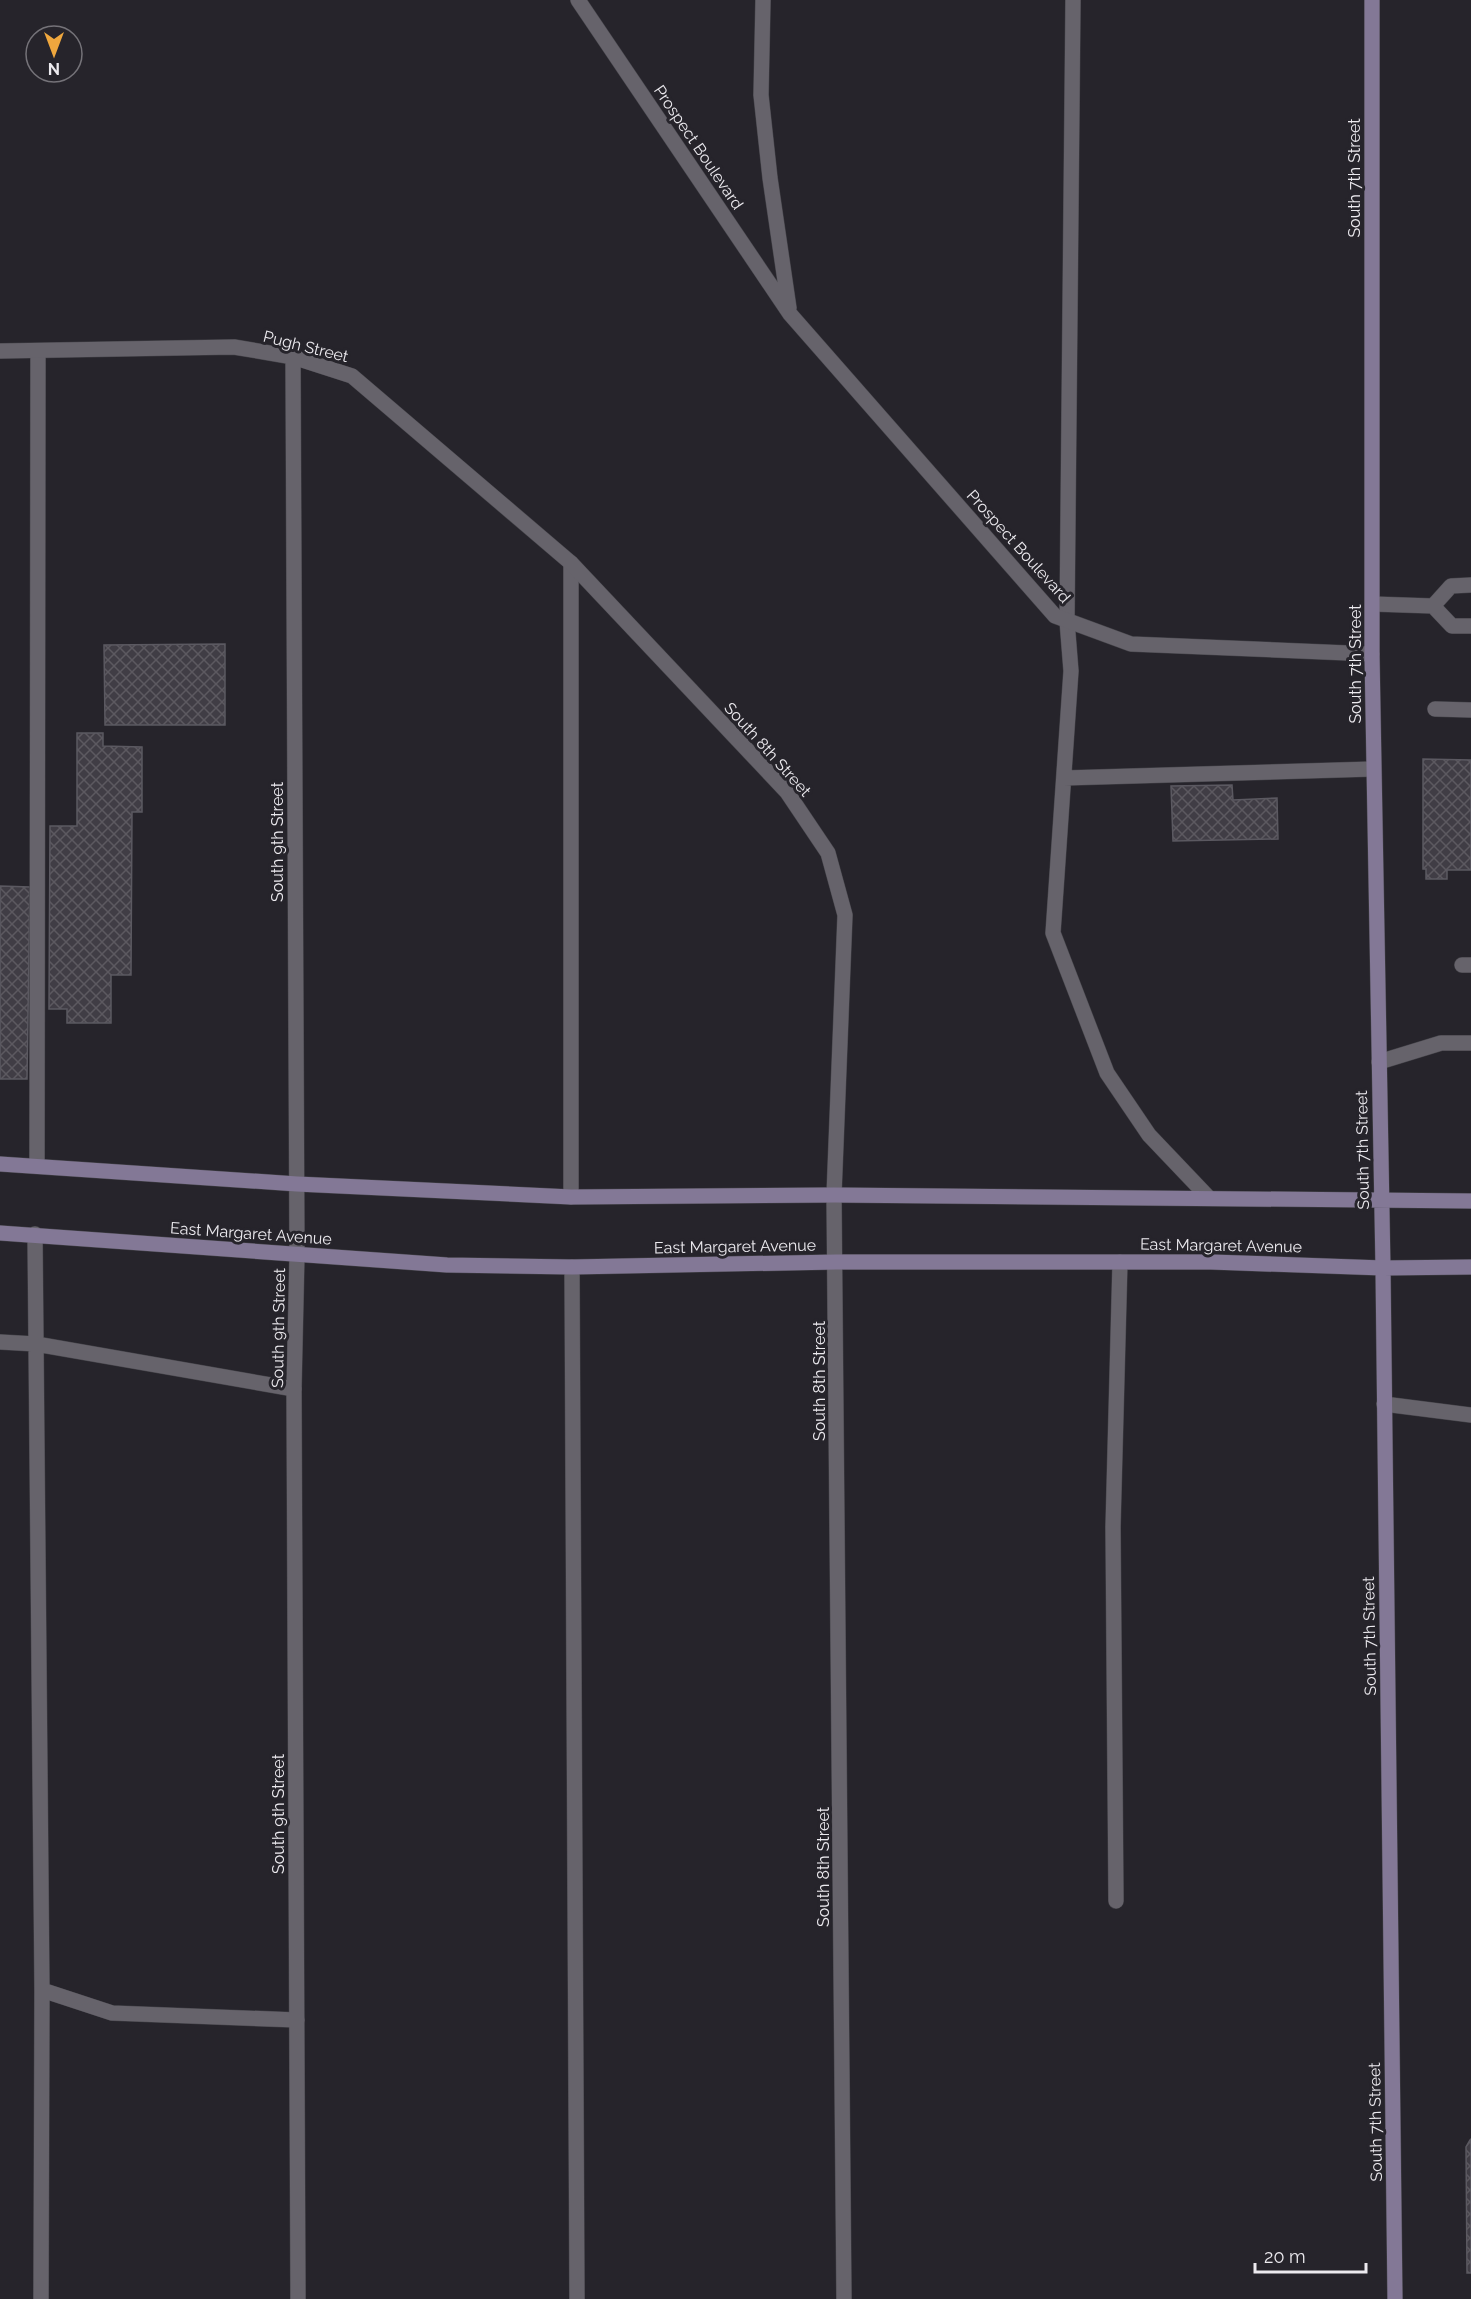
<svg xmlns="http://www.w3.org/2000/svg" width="1471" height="2299" viewBox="0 0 1471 2299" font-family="Raleway,sans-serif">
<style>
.building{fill:url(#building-cross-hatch);stroke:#5b5961;stroke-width:1.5}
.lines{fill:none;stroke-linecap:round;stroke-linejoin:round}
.lane-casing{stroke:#444349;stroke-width:16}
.street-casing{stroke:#444349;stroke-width:16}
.secondary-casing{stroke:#444349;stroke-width:16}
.lane{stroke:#66636b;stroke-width:15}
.street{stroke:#66636b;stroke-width:15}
.secondary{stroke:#837896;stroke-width:15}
.labels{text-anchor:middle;stroke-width:6;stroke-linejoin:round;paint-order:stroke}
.street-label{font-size:16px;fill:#eceaef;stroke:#26242b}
</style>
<defs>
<pattern id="building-cross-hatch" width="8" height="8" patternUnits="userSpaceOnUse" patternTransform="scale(1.5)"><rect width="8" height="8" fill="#403d45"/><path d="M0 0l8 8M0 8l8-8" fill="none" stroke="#5c5960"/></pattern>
</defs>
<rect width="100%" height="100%" fill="#26242b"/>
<path class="building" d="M225 644V725H105L104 645Z
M77 733H103V746L142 747V812H132L131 975H111V1023H67V1009H49L50 826H77Z
M1423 759 1471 760V870H1447V879H1426V869H1423Z
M1232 785 1233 800 1277 798 1278 839 1173 841 1171 786Z
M0 886 30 887 27 1079H0Z
M1470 2140 1471 2139V2273H1467L1466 2147Z"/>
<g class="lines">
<g class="lane-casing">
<path id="lane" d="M1073 0 1067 621 1071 671 1053 933 1107 1073 1149 1135 1209 1198
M571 563V1197
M1373 604 1433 606 1452 626H1471
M1433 606 1451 586 1471 585
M1435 709 1471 710
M1064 778 1373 769
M1462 965H1471
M1379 1062 1441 1043H1471
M37 1166 38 351
M35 1234 42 1990 41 2299
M572 1267 577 2299
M0 1342 36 1344 294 1389
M1384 1404 1471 1415
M1116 1901 1113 1527 1120 1262
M42 1990 112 2013 297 2020"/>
</g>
<g class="street-casing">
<path id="street" d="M578 0 790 314 1055 616 1131 644 1372 654
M763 0 761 95 770 178 789 308
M0 351 234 347 293 357 352 376 571 563 787 792 828 853 845 915 834 1195 844 2299
M293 357 297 1255 294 1389 298 2299"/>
</g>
<g class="secondary-casing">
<path id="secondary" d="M1372 0V654L1383 1268 1395 2299
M0 1164 297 1184 571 1197 834 1195 1471 1201
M0 1233 447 1265 572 1267 836 1262H1211L1383 1268 1471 1267"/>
</g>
<use href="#lane" class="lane"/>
<use href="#street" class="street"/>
<use href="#secondary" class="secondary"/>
</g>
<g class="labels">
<g class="street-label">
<text transform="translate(699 147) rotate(56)" y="6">Prospect Boulevard</text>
<text transform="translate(1354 178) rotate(-90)" y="6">South 7th Street</text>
<text transform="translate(306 346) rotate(14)" y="6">Pugh Street</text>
<text transform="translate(1019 546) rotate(48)" y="6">Prospect Boulevard</text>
<text transform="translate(1355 664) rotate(-90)" y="6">South 7th Street</text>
<text transform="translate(768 749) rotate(48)" y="6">South 8th Street</text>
<text transform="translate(277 842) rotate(-90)" y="6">South 9th Street</text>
<text transform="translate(1362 1150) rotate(-91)" y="6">South 7th Street</text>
<text transform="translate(251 1233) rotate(4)" y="6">East Margaret Avenue</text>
<text transform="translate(1221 1245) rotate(1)" y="6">East Margaret Avenue</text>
<text transform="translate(735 1246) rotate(-1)" y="6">East Margaret Avenue</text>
<text transform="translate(278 1328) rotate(-89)" y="6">South 9th Street</text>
<text transform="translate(819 1381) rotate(-90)" y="6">South 8th Street</text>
<text transform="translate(1369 1636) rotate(-91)" y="6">South 7th Street</text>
<text transform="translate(278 1814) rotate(-90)" y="6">South 9th Street</text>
<text transform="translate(823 1867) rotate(-90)" y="6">South 8th Street</text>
<text transform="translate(1375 2122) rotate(-91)" y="6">South 7th Street</text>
</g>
</g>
<g transform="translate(54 54) rotate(180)"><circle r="28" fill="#26242b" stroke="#757379" stroke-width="1.5"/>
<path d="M0-4.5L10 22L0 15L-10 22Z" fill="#efa73e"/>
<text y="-9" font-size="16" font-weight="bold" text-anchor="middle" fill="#eceaef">N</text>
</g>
<path d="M1255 2263v9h111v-9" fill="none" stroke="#eceaef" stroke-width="3"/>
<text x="1264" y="2263" font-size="18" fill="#eceaef" stroke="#26242b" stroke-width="4.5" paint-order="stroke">20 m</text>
</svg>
